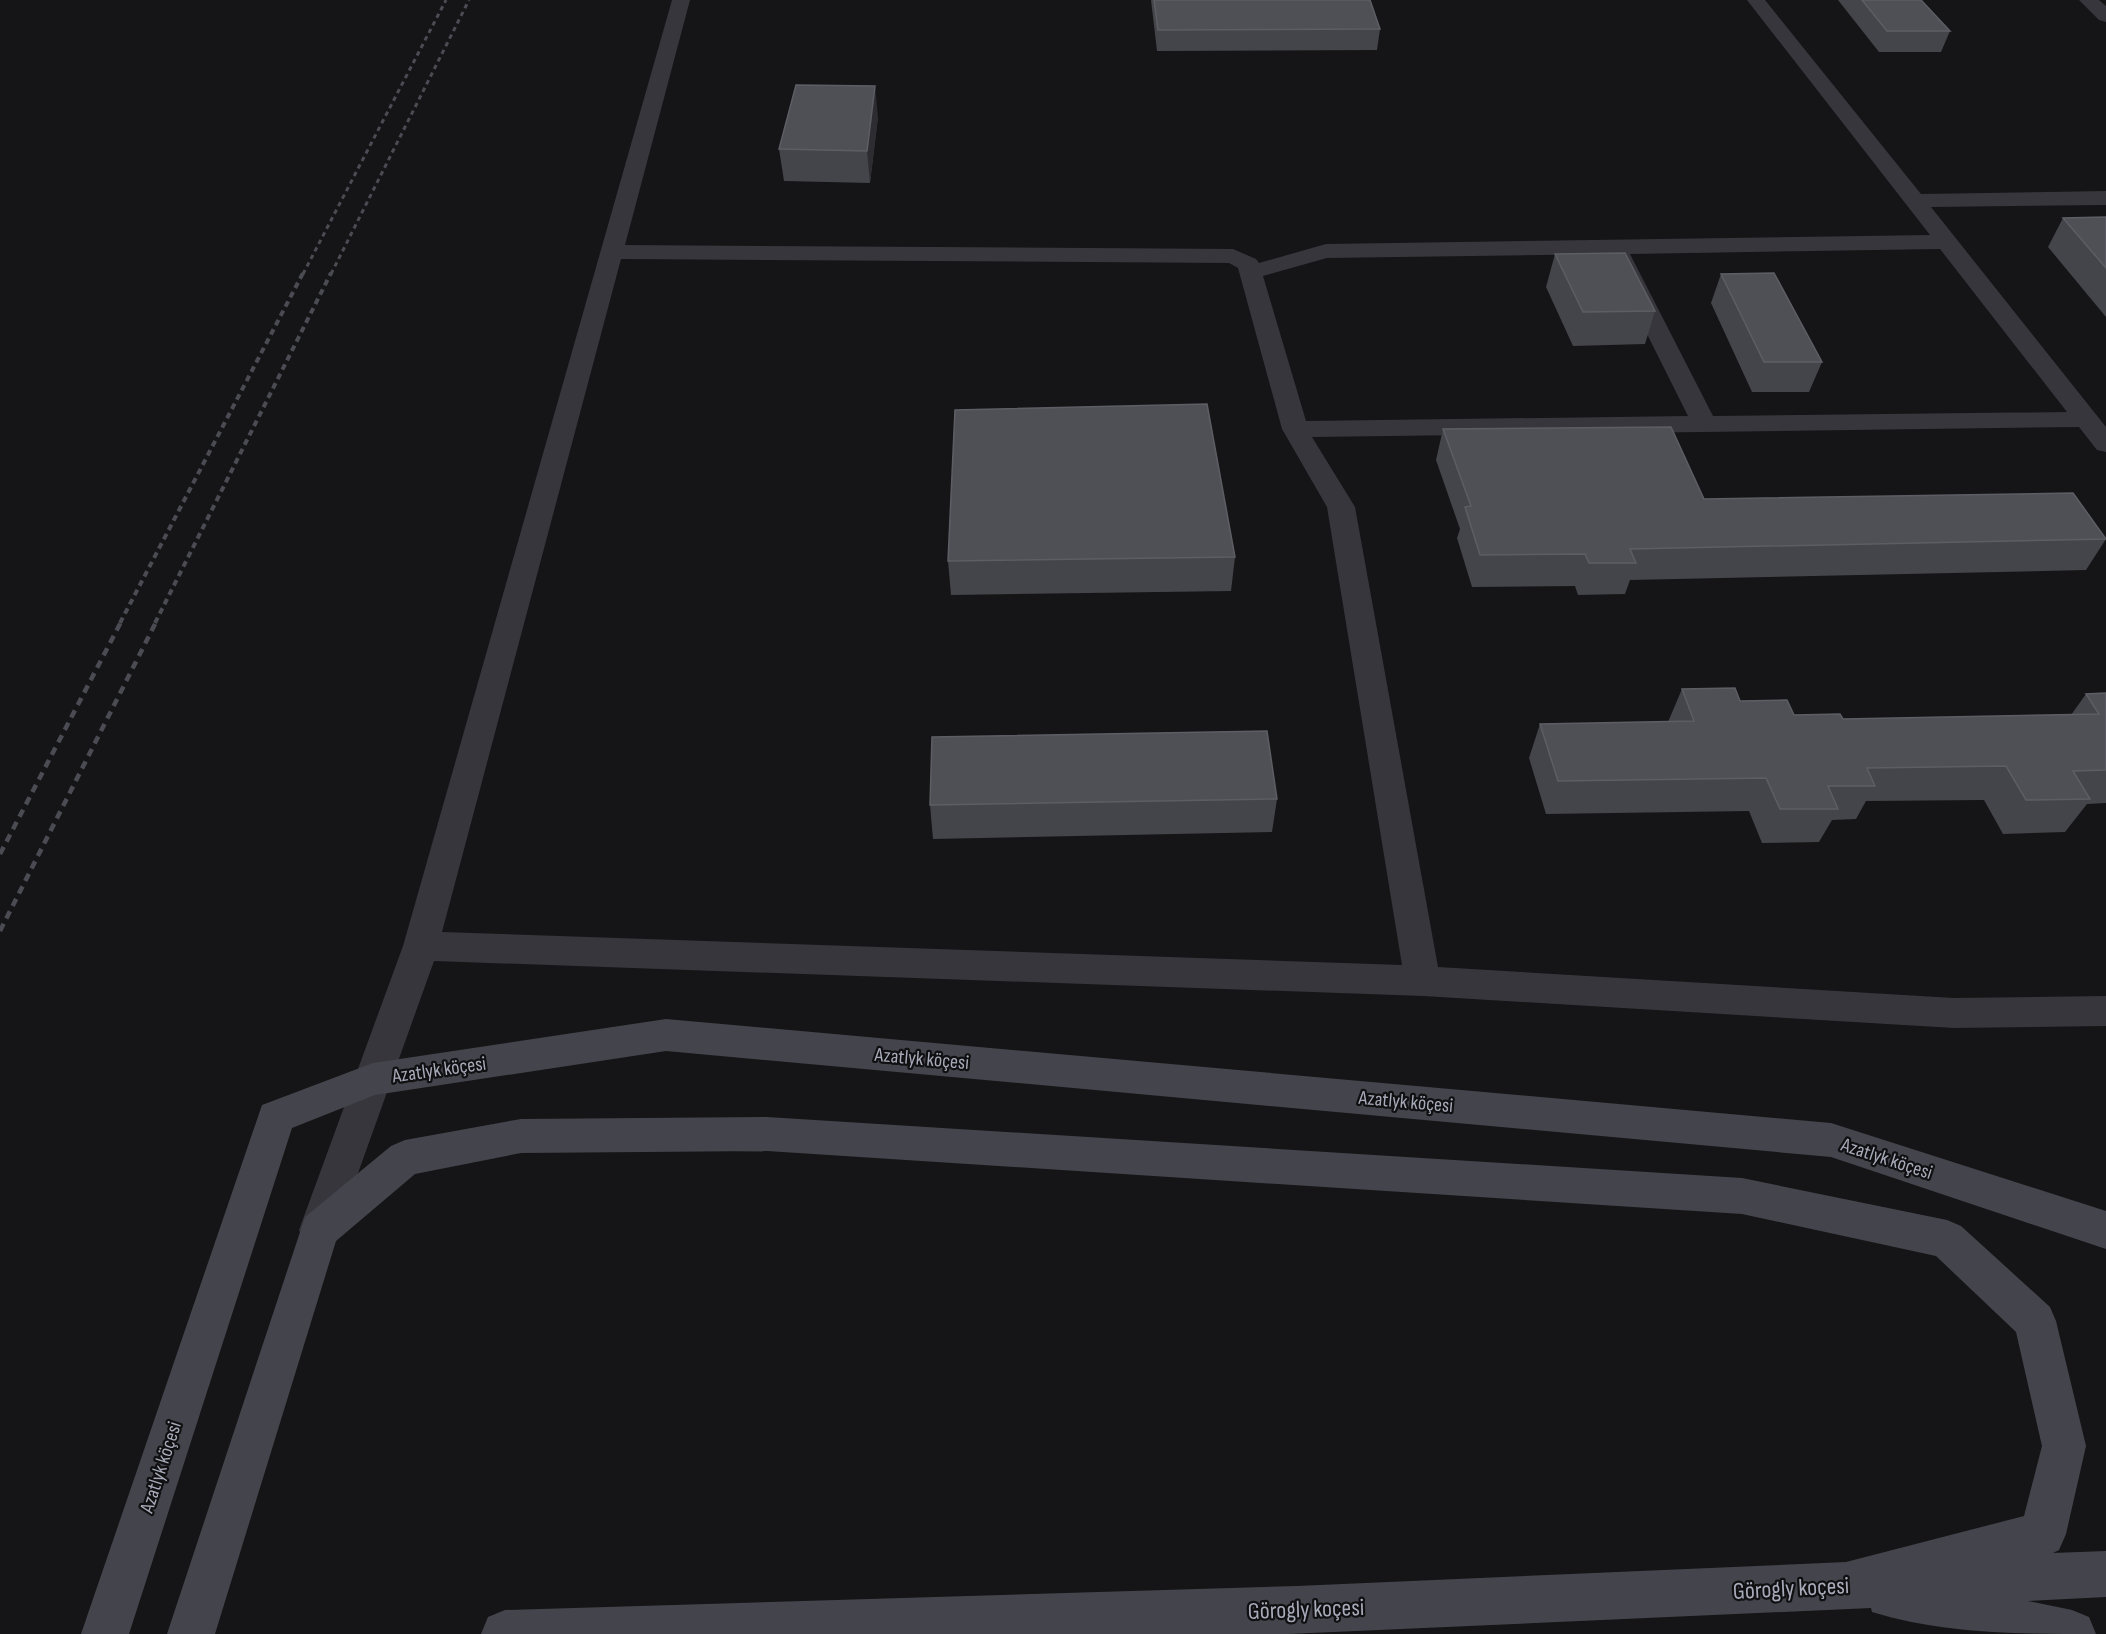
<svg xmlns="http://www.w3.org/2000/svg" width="2106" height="1634" viewBox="0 0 2106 1634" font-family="'Sofia Sans Condensed',sans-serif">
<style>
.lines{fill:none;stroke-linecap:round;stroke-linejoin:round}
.street{fill:#36363c;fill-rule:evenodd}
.secondary{fill:#44454c;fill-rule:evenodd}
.rail-far2{stroke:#4b4c53;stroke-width:3;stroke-dasharray:4.5 4;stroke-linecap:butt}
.rail-far1{stroke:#4b4c53;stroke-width:4;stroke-dasharray:6 4.5;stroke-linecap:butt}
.rail{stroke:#4b4c53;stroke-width:4.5;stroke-dasharray:8 6;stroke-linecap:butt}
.wall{fill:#44454a}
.shaded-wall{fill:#2d2d31}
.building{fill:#4f5056;stroke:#5d5e65;stroke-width:1.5}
.labels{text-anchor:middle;stroke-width:4.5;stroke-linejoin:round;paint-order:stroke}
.street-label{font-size:20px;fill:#a7aab8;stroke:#101012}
.near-street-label{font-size:24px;fill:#a7aab8;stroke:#101012}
</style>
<rect width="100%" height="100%" fill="#151517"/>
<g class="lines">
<path class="street" d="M672 0H690L625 245 1233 249 1256 259 1259 263 1326 244 1930 235 1747 0H1765L1921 194 2106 191V205L1931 207 2106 427V452L2097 450 2079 427 1312 437 1355 507 1438 967 1954 998 2106 996V1026L1954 1028 1423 996 434 961 333 1243 319 1249 305 1243 299 1230 403 946ZM1940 249 2067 412 1713 416 1630 254ZM1607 254 1688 416 1306 421 1263 276 1327 258ZM621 259 1229 263 1238 268 1282 429 1327 507 1402 965 442 932Z
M2079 0H2099L2106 6V22L2099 20Z"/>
<path class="secondary" d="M666 1019 1831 1123 2106 1211V1249L1831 1157 666 1051 375 1095 292 1128 129 1634H81L262 1105 373 1063Z
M767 1117 1742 1178 1947 1220 1961 1226 2050 1307 2056 1321 2086 1446 2066 1534 2059 1550 2053 1553 2106 1551V1597L2028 1601 2072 1610 2089 1617 2096 1634C2021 1634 1943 1634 1872 1612L1871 1608 1288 1634H481L488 1617 505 1610 1297 1586 1846 1562 2024 1516 2042 1446 2016 1332 1936 1256 1742 1214 767 1151 521 1153 415 1174 336 1241 215 1634H167L305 1217 391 1146 405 1140 521 1119Z"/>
<path class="rail-far2" d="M303 274 446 0
M331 274 469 0"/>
<path class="rail-far1" d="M120 623 303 273
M155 623 331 273"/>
<path class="rail" d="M0 854 121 622
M0 931 156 622"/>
</g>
<path class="wall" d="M1151 0H1370L1380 29 1377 50 1157 51Z
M1838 0H1921L1950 31 1941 52H1879Z
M878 117 870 183 784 181 779 149Z
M2106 217V317L2048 247 2063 218Z
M1555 254 1655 311 1645 344 1573 346 1546 287Z
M1721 274 1822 362 1809 392H1752L1711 303Z
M1443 429 1704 499 2106 539 2086 570 1630 580 1625 594 1578 595 1575 586 1472 587 1457 538 1460 529 1436 460Z
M1235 557 1231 591 951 595 948 561Z
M1682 689 1740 701 1794 715 1843 719 2071 715 2086 694 2106 693V803L2087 804 2065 832 2003 834 1984 800 1866 801 1856 819 1832 820 1819 842 1762 843 1749 811 1546 814 1529 758 1540 724 1668 722Z
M1277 799 1272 832 933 839 930 805Z"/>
<path class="shaded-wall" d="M875 86 878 117 870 183 867 151Z"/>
<path class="building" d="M1154 0H1370L1380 29 1158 30Z
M1862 0H1921L1950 31H1887Z
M796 85 875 86 867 151 779 149Z
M2106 217V268L2063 218Z
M1625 253 1655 311 1583 312 1555 254Z
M1774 273 1822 362H1764L1721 274Z
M1207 404 1235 557 948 561 955 410Z
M1671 427 1704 499 2073 493 2106 539 1630 549 1636 563H1589L1585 554 1480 555 1465 507 1471 506 1443 429Z
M1735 688 1740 701 1787 700 1794 715 1840 714 1843 719 2099 714 2086 694 2106 693V770L2073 771 2090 799 2026 800 2006 766 1867 768 1875 786H1828L1838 809H1780L1766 778 1558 781 1540 724 1694 721 1682 689Z
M1267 731 1277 799 930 805 932 737Z"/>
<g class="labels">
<g class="street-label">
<text transform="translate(922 1058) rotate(5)" y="7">Azatlyk köçesi</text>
<text transform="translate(439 1069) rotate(-8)" y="7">Azatlyk köçesi</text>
<text transform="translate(1406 1101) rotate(5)" y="7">Azatlyk köçesi</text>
<text transform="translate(1887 1158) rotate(18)" y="7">Azatlyk köçesi</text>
<text transform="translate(160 1467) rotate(-72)" y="7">Azatlyk köçesi</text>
</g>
<g class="near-street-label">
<text transform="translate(1791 1588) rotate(-3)" y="8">Görogly koçesi</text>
<text transform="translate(1306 1609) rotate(-2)" y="8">Görogly koçesi</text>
</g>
</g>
</svg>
